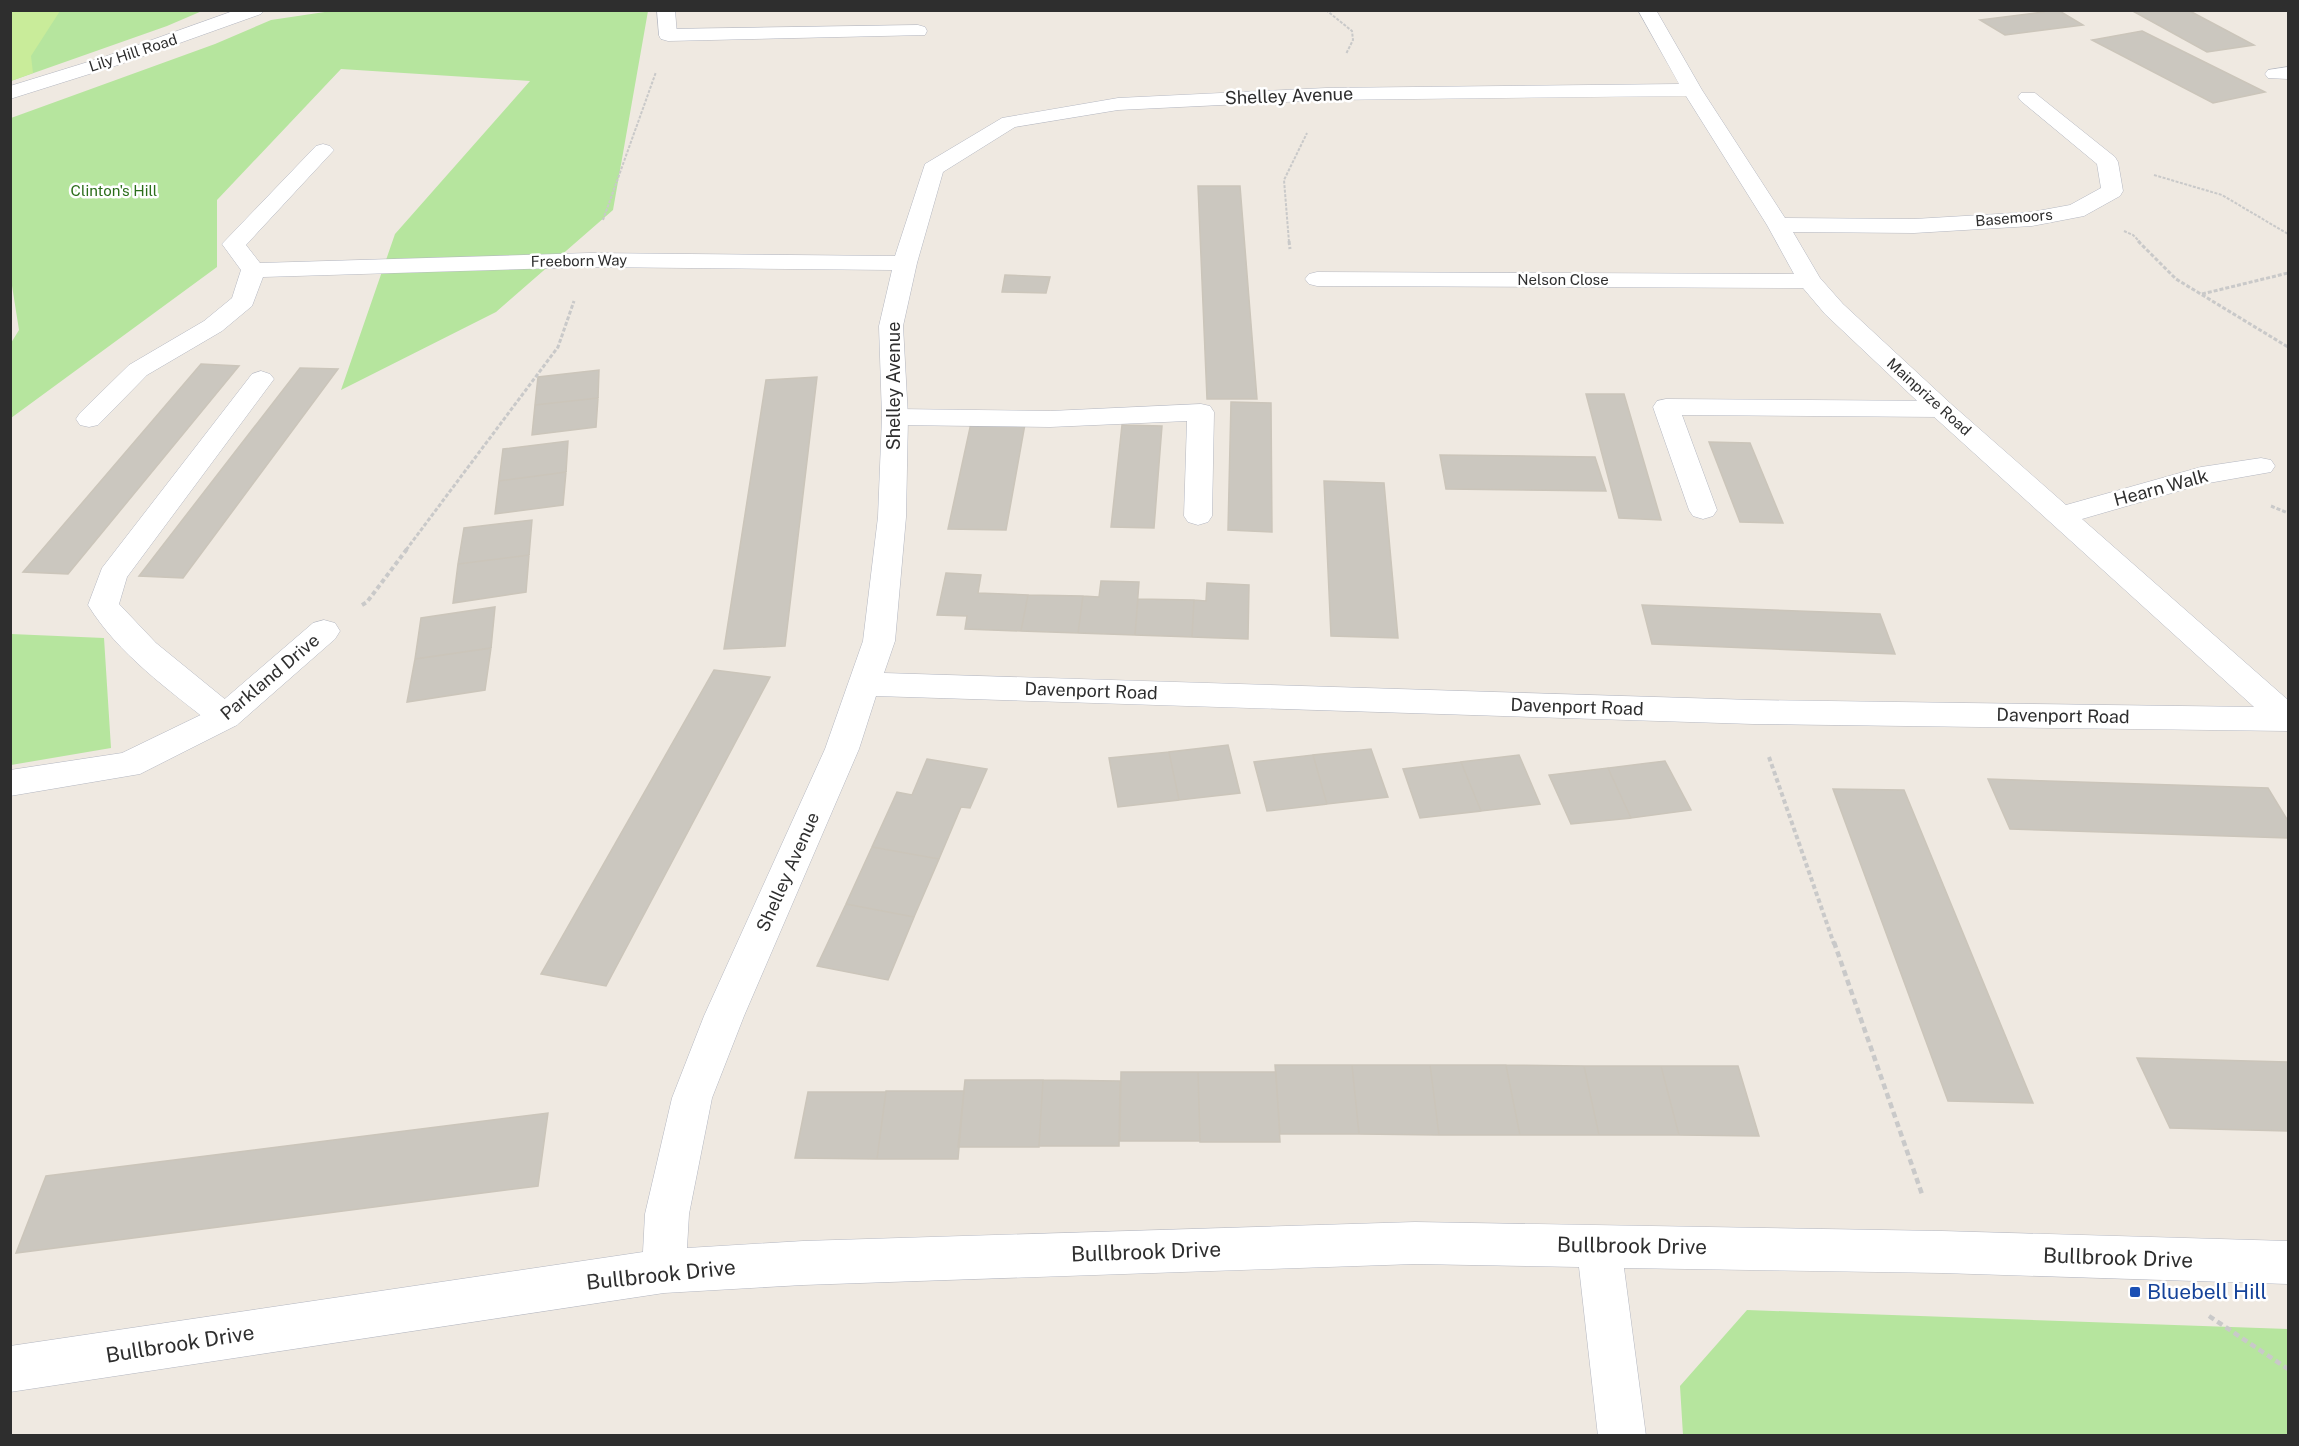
<svg xmlns="http://www.w3.org/2000/svg" width="2299" height="1446" viewBox="0 0 2299 1446" font-family="'Public Sans',sans-serif">
<style>
.green{fill:#b6e59e}
.pitch{fill:#c9ec9a}
.building{fill:#cbc7bf;stroke:#cbc5ba;stroke-width:1.5}
.lines{fill:none;stroke-linecap:round;stroke-linejoin:round}
.lane-casing{stroke:#b4b7c1;stroke-width:1}
.street-casing{stroke:#b4b7c1;stroke-width:1}
.secondary-casing{stroke:#b4b7c1;stroke-width:1}
.path-far3{stroke:#c9c9c9;stroke-width:2;stroke-dasharray:3 1.5;stroke-linecap:butt}
.path-far2{stroke:#c9c9c9;stroke-width:3;stroke-dasharray:4 2;stroke-linecap:butt}
.path-far1{stroke:#c9c9c9;stroke-width:4;stroke-dasharray:4.5 3;stroke-linecap:butt}
.path{stroke:#c9c9c9;stroke-width:4.5;stroke-dasharray:6 4;stroke-linecap:butt}
.lane{fill:#fff;fill-rule:evenodd}
.street{fill:#fff;fill-rule:evenodd}
.secondary{fill:#fff;fill-rule:evenodd}
.transit-dot{fill:#1a4fb4;stroke:#fff;stroke-width:2}
.labels{text-anchor:middle;stroke-width:5;stroke-linejoin:round;paint-order:stroke}
.far-street-label{font-size:15px;fill:#2e2e2e;stroke:#fff}
.far-park-label{font-size:15px;fill:#2c6e1b;stroke:#fff}
.street-label{font-size:18px;fill:#2e2e2e;stroke:#fff}
.near-street-label{font-size:21px;fill:#2e2e2e;stroke:#fff}
.near-transit-label{font-size:21px;fill:#164399;stroke:#fff;text-anchor:start}
</style>
<rect width="100%" height="100%" fill="#efe9e1"/>
<path class="green" d="M338 10 648 11 613 210 496 312 341 390 395 234 530 81 341 69 217 200V267L11 418V343L19 330 10 273 11 118 215 44 271 20Z
M11 11H202L167 26 11 81Z
M11 634 104 638 111 748 11 765Z
M1747 1310 2288 1329V1435H1683L1680 1386Z"/>
<path class="pitch" d="M11 10 60 11 31 56 33 73 11 81Z"/>
<path class="building" d="M2040 10H2058L2083 25 2005 35 1980 20 2043 12Z
M2131 10H2188L2254 45 2207 52Z
M2142 31 2265 92 2213 103 2092 40Z
M1198 186H1240L1257 399H1207Z
M1005 275 1050 277 1046 293 1002 292Z
M201 364 239 366 68 574 23 572Z
M300 368 338 369 183 578 139 576Z
M599 370 598 398 535 405 538 377Z
M817 377 785 646 724 649 766 380Z
M1586 394H1624L1661 520 1619 518Z
M598 398 596 427 532 435 535 405Z
M1231 402 1271 403 1272 532 1228 530Z
M971 423 1025 424 1006 530 948 529Z
M1122 425 1162 426 1154 528 1111 527Z
M568 441 566 472 499 481 503 449Z
M1709 442 1750 443 1783 523 1740 522Z
M1440 455 1595 457 1606 491 1446 489Z
M566 472 563 505 495 514 499 481Z
M1324 481 1384 483 1398 638 1331 636Z
M532 520 529 555 458 564 464 528Z
M529 555 526 592 453 603 458 564Z
M946 573 981 575 978 593 1028 595 1021 631 965 629 967 616 937 615Z
M1101 581 1139 582 1135 635 1078 633 1083 596 1099 597Z
M1207 583 1249 585 1248 639 1192 637 1194 600 1206 601Z
M1028 595 1083 596 1078 633 1021 631Z
M1138 599 1194 600 1192 637 1135 635Z
M1642 605 1880 614 1895 654 1652 644Z
M495 607 491 648 415 659 421 618Z
M491 648 485 690 407 702 415 659Z
M714 670 770 677 606 986 541 974Z
M1228 745 1240 793 1179 800 1169 752Z
M1371 749 1388 797 1327 804 1313 755Z
M1169 752 1179 800 1118 807 1109 758Z
M1313 755 1327 804 1267 811 1254 762Z
M1519 755 1540 804 1481 811 1461 762Z
M927 759 987 769 970 808 961 807 939 859 872 847 897 792 912 795Z
M1665 761 1691 810 1631 818 1608 768Z
M1461 762 1481 811 1420 818 1403 769Z
M1608 768 1631 818 1571 824 1549 775Z
M1988 779 2268 788 2288 821V838L2010 829Z
M1833 789 1904 790 2033 1103 1948 1101Z
M872 847 939 859 914 917 846 904Z
M846 904 914 917 888 980 817 966Z
M2137 1058 2288 1062V1131L2170 1128Z
M1275 1065H1352L1359 1134H1280Z
M1352 1065H1430L1439 1135 1359 1134Z
M1430 1065H1506L1520 1135H1439Z
M1506 1065 1584 1066 1599 1135H1520Z
M1584 1066H1661L1679 1135H1599Z
M1661 1066H1738L1759 1136 1679 1135Z
M1121 1072H1198L1200 1141H1120Z
M1198 1072H1276L1280 1142H1200Z
M965 1080H1043L1039 1147H958Z
M1043 1080 1120 1081 1119 1146H1039Z
M886 1091H964L958 1159H877Z
M808 1092H886L877 1159 795 1158Z
M548 1113 538 1186 16 1253 46 1176Z"/>
<g class="lines">
<g class="lane-casing">
<path id="lane" d="M918 25 925 27 927 31 925 35 668 41 661 39 659 35 661 31 668 29Z
M2288 67V79L2268 78 2265 74 2268 70Z
M261 371 270 374 274 379 127 577 119 604 156 643 237 709 241 717 237 725 225 729 213 725C169 690 118 654 88 605L102 568 252 374Z
M1666 399 1941 401 1950 403 1954 409 1950 415 1941 417 1682 415 1717 510 1713 516 1703 519 1693 516 1689 510 1653 407 1657 401Z
M1201 404 1210 406 1214 412 1212 516 1208 522 1198 525 1188 522 1184 516 1187 421 1050 427 895 425 886 423 882 417 886 411 895 409 1050 411Z"/>
</g>
<g class="street-casing">
<path id="street" d="M657 10H675L677 35 675 39H661L659 35Z
M1638 10H1656L1702 90 1785 218 1914 219 2032 212 2070 205 2101 188 2097 164 2021 101 2018 97 2021 93H2035L2115 157 2118 162 2123 191 2120 196 2084 216 2032 226 1914 233 1793 232 1820 278 1843 304 1950 403 2066 505 2201 467 2261 458 2271 460 2275 466 2271 472 2203 484 2082 519 2288 700V731L1753 724 876 696 859 749 744 1016 712 1098 689 1214 687 1248 803 1241 1415 1222 1942 1231 2288 1241V1284L1942 1273 1624 1268 1646 1436H1598L1579 1267 1415 1264 803 1285 664 1293 10 1392V1346L643 1252 645 1214 672 1098 704 1016 825 749 863 641 878 517 882 417 879 326 892 270 589 267 263 277 252 306 222 331 147 375 98 425 89 427 80 425 76 419 80 413 129 365 204 321 232 298 241 270 222 244 316 146 323 144 330 146 334 150 246 245 260 263 589 253 895 256 925 164 1002 118 1118 98 1326 88 1679 84ZM1686 96 1767 225 1794 274 1317 272 1309 274 1305 279 1309 284 1317 286 1803 288 1825 314 1932 415 2254 707 1753 700 884 673 895 641 906 517 908 417 903 326 917 263 943 172 1015 127 1118 110 1326 100Z
M324 620 335 623 340 631 335 639 237 725 140 774 10 796V770L122 753 213 709 313 623Z"/>
</g>
<g class="secondary-casing">
<path id="secondary" d="M236 10H264L261 14 118 65 10 99V86L104 57Z"/>
</g>
<path class="path-far3" d="M1326 10 1352 31 1353 40 1346 54
M2154 175 2222 195 2288 234
M603 220 656 72
M2124 231 2133 235 2140 242
M1289 242 1284 180 1307 133"/>
<path class="path-far2" d="M1289 241 1290 249
M2138 241 2176 279 2288 347
M2202 294 2288 273
M2271 506 2288 513
M406 550 558 347 574 301"/>
<path class="path-far1" d="M362 605 367 602 407 549
M1769 757 1834 944"/>
<path class="path" d="M1834 942 1923 1197
M2209 1316 2288 1369"/>
<use href="#lane" class="lane"/>
<use href="#street" class="street"/>
<use href="#secondary" class="secondary"/>
</g>
<rect class="transit-dot" x="2129" y="1286" width="12" height="12" rx="3"/>
<g class="labels">
<g class="far-street-label">
<text transform="translate(133 53) rotate(-18)" y="5">Lily Hill Road</text>
<text transform="translate(2014 218) rotate(-5)" y="5">Basemoors</text>
<text transform="translate(579 261) rotate(-1)" y="5">Freeborn Way</text>
<text x="1563" y="285">Nelson Close</text>
<text transform="translate(1929 397) rotate(42)" y="5">Mainprize Road</text>
</g>
<g class="far-park-label">
<text x="114" y="196">Clinton's Hill</text>
</g>
<g class="street-label">
<text transform="translate(1289 96) rotate(-2)" y="6">Shelley Avenue</text>
<text transform="translate(894 386) rotate(-90)" y="6">Shelley Avenue</text>
<text transform="translate(2161 488) rotate(-15)" y="6">Hearn Walk</text>
<text transform="translate(270 677) rotate(-40)" y="6">Parkland Drive</text>
<text transform="translate(1091 691) rotate(2)" y="6">Davenport Road</text>
<text transform="translate(1577 707) rotate(2)" y="6">Davenport Road</text>
<text transform="translate(2063 716) rotate(1)" y="6">Davenport Road</text>
<text transform="translate(788 872) rotate(-66)" y="6">Shelley Avenue</text>
</g>
<g class="near-street-label">
<text transform="translate(1632 1246) rotate(1)" y="7">Bullbrook Drive</text>
<text transform="translate(1146 1252) rotate(-2)" y="7">Bullbrook Drive</text>
<text transform="translate(2118 1258) rotate(2)" y="7">Bullbrook Drive</text>
<text transform="translate(661 1275) rotate(-6)" y="7">Bullbrook Drive</text>
<text transform="translate(180 1344) rotate(-9)" y="7">Bullbrook Drive</text>
</g>
<g class="near-transit-label">
<text x="2147" y="1299">Bluebell Hill</text>
</g>
</g>
<rect width="2299" height="1446" fill="none" stroke="#2e2e2e" stroke-width="24"/>
</svg>
